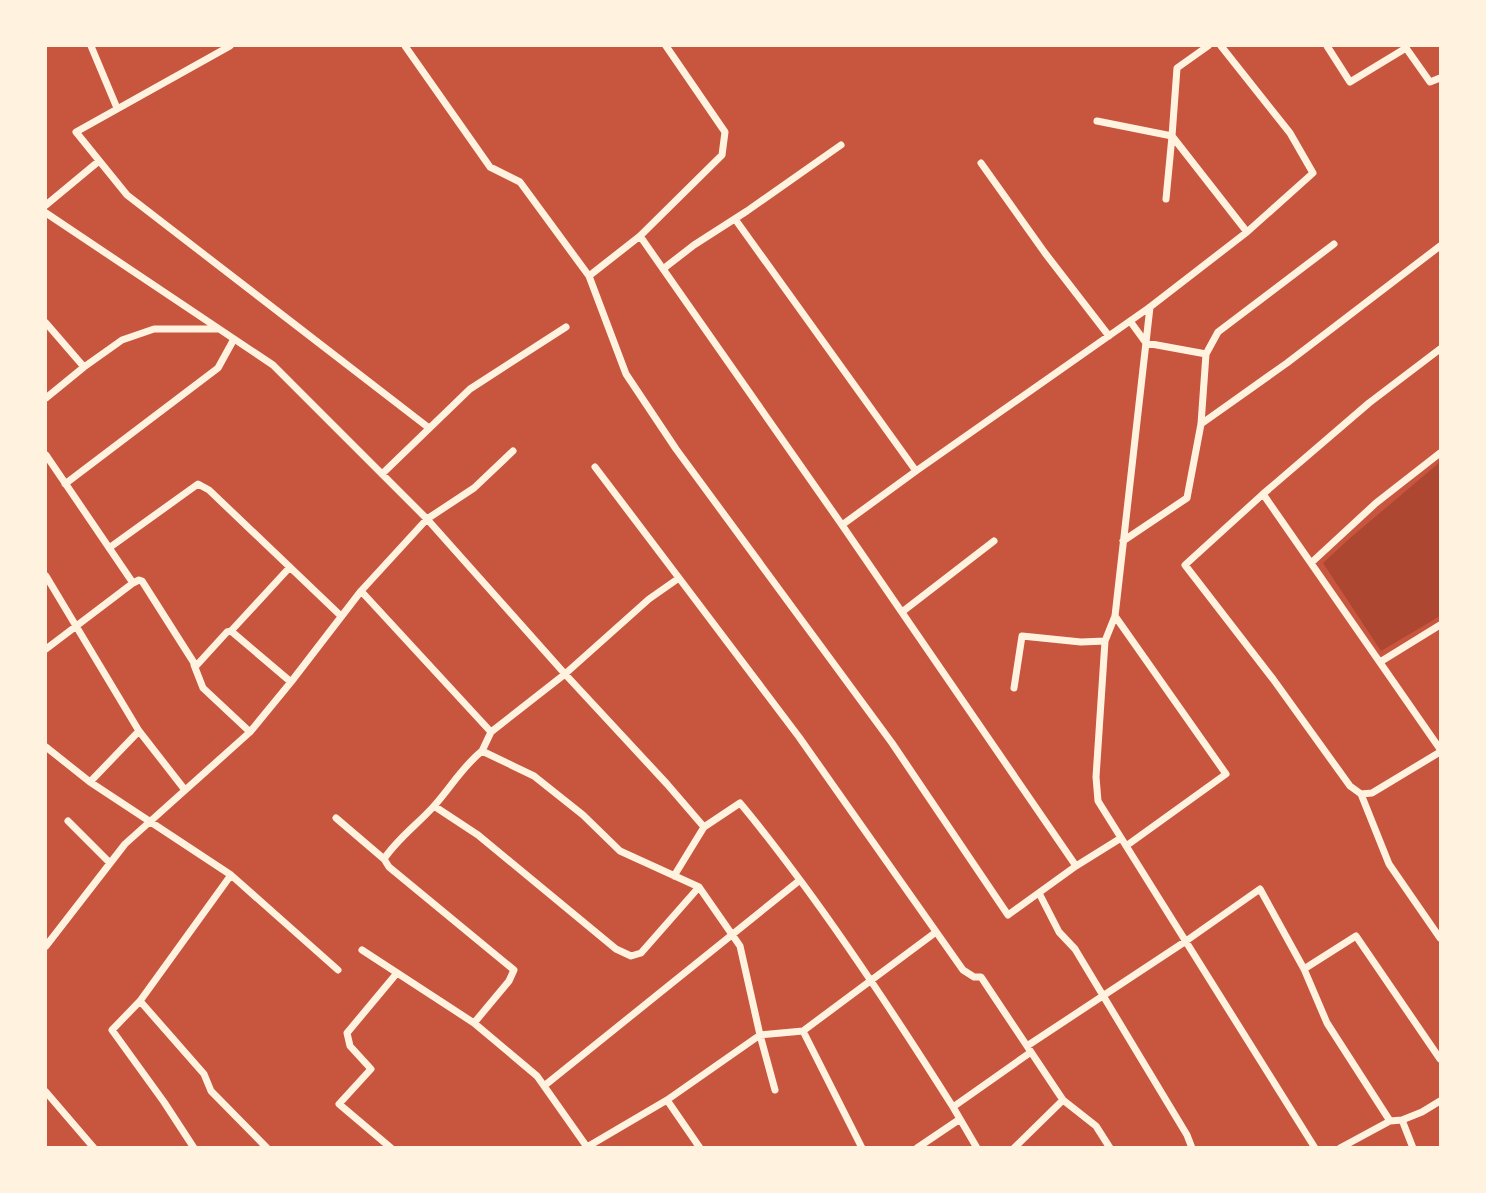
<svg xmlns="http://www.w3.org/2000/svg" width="1486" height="1193" viewBox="0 0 1486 1193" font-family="'PT Sans Narrow',sans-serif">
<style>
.green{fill:#ae4732}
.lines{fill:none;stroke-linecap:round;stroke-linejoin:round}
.minor{stroke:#fff3e0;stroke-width:7}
</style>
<rect width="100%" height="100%" fill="#c8553d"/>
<path class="green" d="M1440 462V616L1381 651 1323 563 1349 539Z"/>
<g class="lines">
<path class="minor" d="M91 46 117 108
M230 46 76 132 127 195 429 428
M405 46 490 167 520 182 589 276 626 374 676 449 892 743 1008 915 1076 866
M1221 46 1290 133 1313 173 1247 232
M1327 46 1350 82 1406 48 1405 46
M1406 48 1430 82 1440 78
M1097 121 1172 136 1166 199
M981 163 1045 253 1109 336
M46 205 99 161
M46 213 273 365 427 519 474 488 513 451
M735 219 916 471 1150 307 1247 232 1172 136 1177 68 1208 46
M640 236 842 525 916 471
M663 269 694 245 747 211 841 145
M589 276 640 236 722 155 725 132 666 46
M1150 307 1115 616 1105 641 1096 777 1098 801 1315 1148
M1130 321 1146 343 1206 354
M46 323 84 367
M1440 349 1369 403 1263 494 1185 565 1273 679 1350 786 1361 794 1372 793 1440 752
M46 398 84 367 122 340 154 329H219
M1201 424 1287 363 1440 246
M46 455 133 583
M382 474 470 389 566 327
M65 484 218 368 234 339
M1263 494 1440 749
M842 525 1076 866 1121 838
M1123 541 1187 498 1201 424 1206 354 1218 332 1334 244
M109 548 198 484 209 490 341 616
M1311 563 1376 503 1440 453
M46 576 139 731 185 790
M679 578 799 737 963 970 974 977H981L1063 1100 1014 1148
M361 591 427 519 565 674 667 784 704 827 740 803C762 829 782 856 803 884 856 956 905 1031 953 1107L1031 1052
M902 612 994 541
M1115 616 1226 774 1126 846
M231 631 290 567
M46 649 133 583 139 580 142 581 196 666 227 632 231 631 291 682
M1380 662 1440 625
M194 665 203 688 250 732
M1014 688 1022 636 1081 642 1105 641
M491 732 565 674 649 599 679 578 595 467
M46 747 90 782 231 875 338 970
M90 782 139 731
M1361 794 1389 864 1440 938
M434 806 478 835 616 949 631 956 641 953 699 887
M336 818 384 859 389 867 514 970 509 981 474 1023
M68 821 110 863
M384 859C398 838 418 824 434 806 451 787 463 766 482 751
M674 876 704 827
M1039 893 1059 932 1075 949 1187 1135 1192 1148
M46 946 125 844 250 732 291 682 361 591 491 732 482 751 534 776 583 815 620 851 699 887 740 946 760 1035 667 1100
M362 950 474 1023 537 1076 587 1147 667 1100 700 1148
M1304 969 1356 936 1440 1059
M140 1001 204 1074 211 1091 267 1148
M803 1031 862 1148
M1027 1046 1186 941 1260 889 1304 969 1327 1023 1390 1121
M544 1086 800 880
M775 1090 760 1035 803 1031 936 932
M46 1092 94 1148
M1063 1100 1096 1126 1110 1148
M953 1107 977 1148
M1402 1120 1413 1148
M194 1148 164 1102 112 1030 140 1001 231 875
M391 1148 339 1104 371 1069 350 1046 347 1033 397 973
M917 1148 960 1119
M1340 1148 1390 1121 1402 1120 1422 1112 1440 1101"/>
</g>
<rect width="1486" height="1193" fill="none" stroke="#fff3e0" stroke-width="94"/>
</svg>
